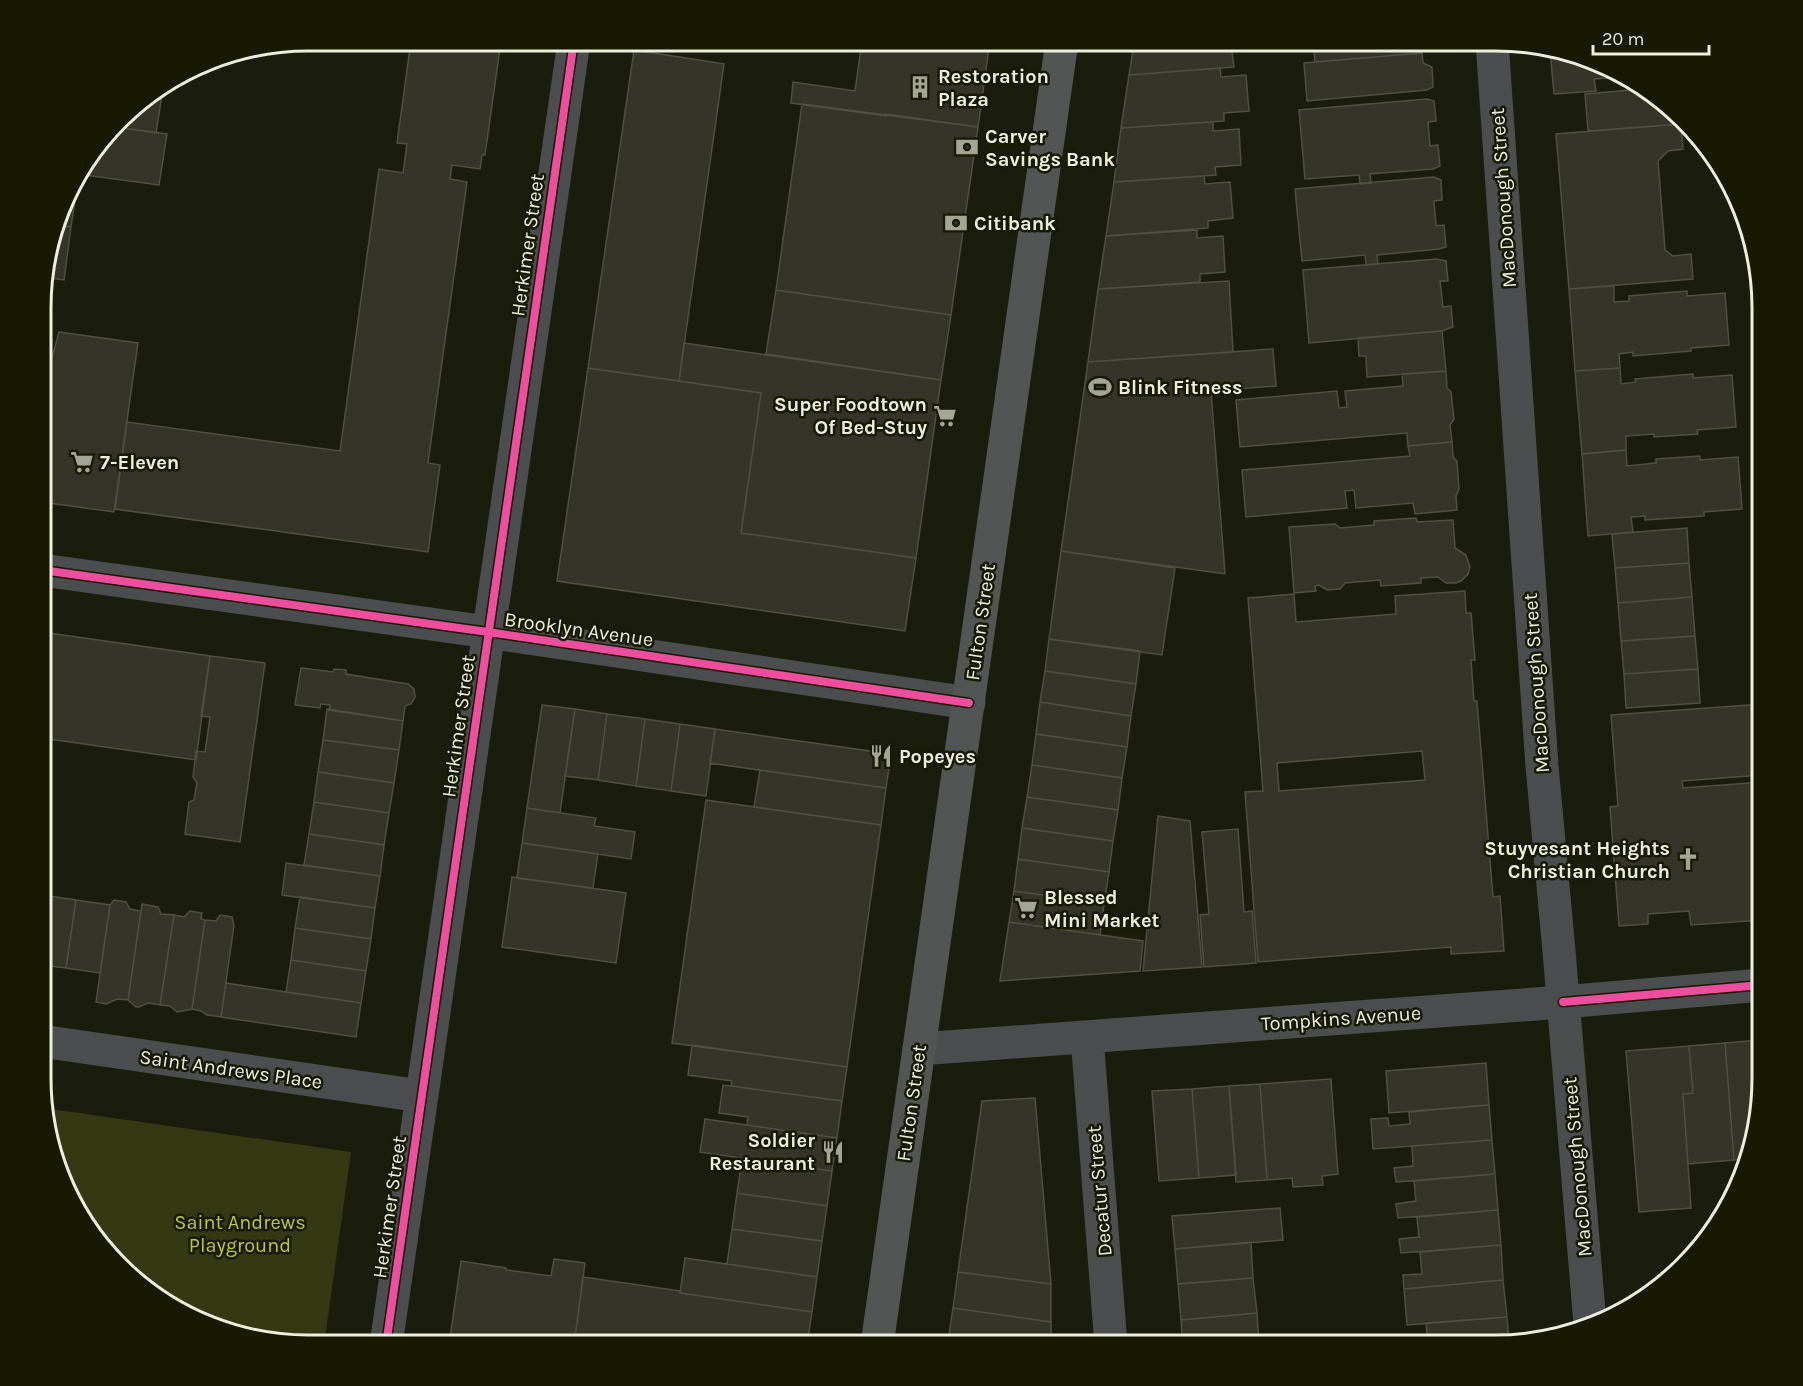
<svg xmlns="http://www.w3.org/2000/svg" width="1803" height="1386" viewBox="0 0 1803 1386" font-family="Karla,sans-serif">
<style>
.green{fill:#353913}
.building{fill:#343528;stroke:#4e5042;stroke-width:1.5;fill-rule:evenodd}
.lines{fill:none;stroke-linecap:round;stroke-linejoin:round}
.minor{stroke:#4c4d4e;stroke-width:33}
.major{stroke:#535555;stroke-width:33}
.cycleway-casing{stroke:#171a00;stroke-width:11}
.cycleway{stroke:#ef4d9e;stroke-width:8}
.labels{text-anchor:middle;stroke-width:5;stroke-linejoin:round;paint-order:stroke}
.poi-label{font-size:20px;font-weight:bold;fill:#ecefde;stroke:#171a00;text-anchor:start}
.street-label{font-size:20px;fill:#ecefde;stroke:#171a00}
.park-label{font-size:20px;fill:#bdc93b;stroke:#171a00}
.rim{fill:none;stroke:#ecefde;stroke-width:3}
</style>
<rect width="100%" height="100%" fill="#1b1d0c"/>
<path class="green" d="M44 1108 351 1152 324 1345H291L206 1325 132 1279 68 1197Z"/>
<path class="building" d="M411 41H501L485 155H482L480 169 452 165 450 179 467 182 428 463 440 465 428 552 115 509 127 422 340 451 379 169 403 173 407 144 397 143Z
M862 41H990L978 127 886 114V116L791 103 793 82 855 91Z
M1134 41H1173L1134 44Z
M1173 41H1239V51H1232L1234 67 1129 75 1134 44Z
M1313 41H1421L1422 53 1315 62Z
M634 50 724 64 679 381 588 368Z
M1550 50 1597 61 1623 77 1594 79 1596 91 1554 94Z
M1422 53 1423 63 1432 67 1433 87 1427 90 1307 101 1304 63Z
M1220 68 1221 77 1246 75 1249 111 1224 113V121L1121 128 1129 75Z
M163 89 156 133 115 127 132 107Z
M1643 89 1671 107 1680 119 1681 124 1588 131 1585 94Z
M1427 99 1434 101 1436 121 1428 122 1430 146 1438 145 1440 166 1433 169 1370 174 1371 183 1360 184 1359 175 1305 179 1299 110Z
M802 104 978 127 951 315 776 290Z
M1213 122V131L1239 129 1241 165 1215 167 1216 175 1114 182 1121 128Z
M1681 124 1683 149 1668 151 1658 161 1665 250 1673 256 1691 254 1693 279 1569 289 1556 134Z
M115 127 167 134 159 185 77 174Z
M77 174H79L71 227 59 226Z
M1204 176 1205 184 1230 182 1233 218 1208 221V228L1106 236 1114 182Z
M1434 177 1441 180 1442 200 1434 201 1436 226 1444 225 1446 247 1439 249 1377 255 1378 264 1366 265 1365 255 1302 261 1295 189Z
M59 226 71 227 64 280 43 277V273Z
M1197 230V238L1223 236 1225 272 1200 274V282L1098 289 1106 236Z
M1436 259 1446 261 1448 281H1440L1443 307 1451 306 1453 327 1442 331 1309 343 1303 270Z
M1229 281 1233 352 1088 362 1098 289Z
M1614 286V302L1629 301V296L1687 291V296L1725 293 1729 345 1691 348V351L1633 356V352L1619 354 1620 368 1575 371 1569 289Z
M776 290 951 315 941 380 766 354Z
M1442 331 1446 371 1367 377 1366 356H1359L1358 338Z
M59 332 138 343 114 512 42 502 43 390Z
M684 343 941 380 916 558 741 533 761 393 679 381Z
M1273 349 1276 386 1211 391 1225 574 1061 551 1088 362Z
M588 368 761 393 741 533 916 558 905 631 557 581Z
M1620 368 1621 384 1636 382 1635 379 1693 374V378L1732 375 1736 427 1697 430 1698 434 1654 437V434L1626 436V450L1582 454 1575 371Z
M1446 371 1447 388 1451 392 1454 419 1450 425 1452 442 1408 446 1407 433 1240 447 1236 400 1337 391 1339 408 1347 407 1345 391 1403 386 1402 374Z
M1452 442 1453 457 1457 461 1459 489 1456 496 1457 510 1415 514 1413 503 1356 508 1354 490 1345 491 1347 508 1246 517 1242 470 1410 456 1408 446Z
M1626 450 1627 466 1656 463V459L1700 456V460L1738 457 1742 509 1704 512V516L1645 520V516L1631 517 1633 532 1588 536 1582 454Z
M1416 518 1417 522 1453 520 1455 548 1466 555 1470 567 1468 574 1461 581 1456 583H1446L1438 577 1421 578V583L1381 586 1380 580 1345 583 1340 589 1327 590 1319 585 1315 586 1316 591 1294 593 1289 527 1335 524 1340 528 1374 525V521Z
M1687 528 1689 563 1615 568 1612 534Z
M1061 551 1175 568 1162 655 1049 639Z
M1689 563 1692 597 1618 603 1615 568Z
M1465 591 1466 613H1471L1475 660H1471L1474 701H1477L1493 897 1500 896 1504 951 1451 954V947L1258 962 1245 792 1263 791 1248 598 1294 594 1296 622 1396 614 1395 596ZM1422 751 1425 780 1279 791 1277 763Z
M1692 597 1695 636 1621 641 1618 603Z
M42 632 210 656 196 760 42 738Z
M1695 636 1698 669 1624 674 1621 641Z
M1049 639 1140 651 1136 684 1045 671Z
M210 656 265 663 240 842 185 834 189 802 194 800 197 783 193 777 196 751 205 752 210 717 201 716Z
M301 668 333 672 334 669 346 670V674L408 684 414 689 415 697 411 704 405 706 403 721 329 710 330 705 321 704 320 708 295 705Z
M1698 669 1700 703 1626 708 1624 674Z
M1045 671 1136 684 1131 716 1040 702Z
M1040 702 1131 716 1127 747 1036 734Z
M1762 704V775L1682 781 1683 788 1762 782V920L1691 925 1689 911 1648 914V924L1619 926 1610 807 1618 806 1611 715Z
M542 705 575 709 560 813 527 808Z
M327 709 403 721 399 750 323 740Z
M575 709 607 714 598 780 565 776Z
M607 714 645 719 636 786 598 780Z
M645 719 680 724 671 791 636 786Z
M680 724 715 729 706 796 671 791Z
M715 729 891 754 886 788 710 763Z
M1036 734 1127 747 1122 778 1032 765Z
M323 740 399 750 394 783 318 772Z
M1032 765 1122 778 1118 810 1027 797Z
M760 770 886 788 881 825 754 807Z
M318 772 394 783 389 813 314 802Z
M1027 797 1118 810 1113 841 1022 828Z
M706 800 881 825 847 1067 672 1043Z
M314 802 389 813 384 845 309 834Z
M527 808 596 818 594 826 635 832 631 859 522 843Z
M1158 816 1190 821 1202 967 1143 971Z
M1022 828 1113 841 1109 872 1018 859Z
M1238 829 1244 912 1252 911 1256 963 1204 967 1200 915 1209 914 1202 832Z
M309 834 384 845 380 876 304 865Z
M522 843 598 854 593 888 517 878Z
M1018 859 1109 872 1104 904 1014 891Z
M286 863 380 876 375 908 282 895Z
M512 877 626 893 616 963 502 947Z
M1014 891 1104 904 1100 935 1009 922Z
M42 895 76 900 66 968 41 965Z
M300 897 375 908 371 939 295 928Z
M76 900 110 905 100 973 66 968Z
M114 900 126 902 130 909 141 911 128 1000 117 999 106 1004 96 1002 110 905Z
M142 904 158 907 161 914 174 915 160 1005 148 1003 139 1007H136L128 1000Z
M190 911 202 913 201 919 205 920 192 1009 177 1012 170 1006 160 1005 174 915 184 917Z
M220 915 232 917 234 925 221 1017 207 1015 201 1011 192 1009 205 920 216 921Z
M1009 922 1143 941 1140 971 1000 981Z
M295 928 371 939 366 971 291 960Z
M291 960 366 971 361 1003 286 992Z
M226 983 361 1003 356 1037 221 1017Z
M1760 1040 1762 1096 1747 1159 1734 1160 1725 1043Z
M1725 1043 1734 1160 1688 1164 1683 1094 1693 1093 1689 1046Z
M692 1045 847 1067 842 1101 731 1086 732 1081 688 1075Z
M1689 1046 1693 1093 1683 1094 1691 1208 1639 1212 1626 1051Z
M1486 1063 1489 1105 1389 1113 1386 1071Z
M1331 1079 1338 1174 1322 1176 1323 1185 1293 1187 1292 1178 1267 1180 1260 1084Z
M1260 1084 1267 1180 1236 1182 1229 1086Z
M723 1085 842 1101 837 1138 747 1125 748 1117 719 1113Z
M1229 1086 1236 1175 1199 1178 1192 1089Z
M1192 1089 1199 1178 1159 1181 1152 1091Z
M1035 1098 1051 1284 958 1272 982 1101Z
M1489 1105 1492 1140 1373 1149 1371 1119 1388 1118 1389 1126 1410 1124 1409 1112Z
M705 1119 837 1138 832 1171 700 1152Z
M1492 1140 1495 1174 1396 1182 1394 1168 1413 1166 1412 1146Z
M742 1159 832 1171 827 1206 737 1193Z
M1495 1174 1498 1210 1398 1218 1396 1204 1416 1201 1414 1181Z
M737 1193 827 1206 822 1241 732 1229Z
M1280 1208 1283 1240 1175 1249 1172 1216Z
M1498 1210 1501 1245 1401 1253 1399 1239 1419 1237 1417 1217Z
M732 1229 822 1241 817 1277 727 1264Z
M1251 1242 1253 1278 1178 1284 1175 1249Z
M1501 1245 1503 1280 1404 1289 1403 1275 1422 1274 1420 1252Z
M685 1258 817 1277 812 1312 680 1293Z
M554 1259 585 1263 574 1345H449L461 1261 506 1268V1270L551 1276Z
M958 1272 1051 1284V1322L953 1308Z
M583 1277 681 1291 680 1293 812 1312 807 1345H574Z
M1253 1278 1257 1313 1181 1320 1178 1284Z
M1503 1280 1507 1317 1407 1325 1404 1289Z
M953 1308 1051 1322V1345H975L948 1341Z
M1257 1313 1259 1345H1183L1181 1320Z
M1507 1317 1509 1342 1495 1346 1408 1345 1407 1344 1428 1342 1426 1323Z
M948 1341 975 1345H948Z"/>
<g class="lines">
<path class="minor" d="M1492 41 1542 766 1559 951 1590 1324
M42 570 488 632 969 703
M1087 1037 1111 1345
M41 1041 421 1096
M919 1049 1563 1002 1762 985
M386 1345 574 41"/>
<path class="major" d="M877 1345 1062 41"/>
<g class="cycleway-casing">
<path id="cycleway" d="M42 570 488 632 969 703
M1563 1002 1762 985
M386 1345 574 41"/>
</g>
<use href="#cycleway" class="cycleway"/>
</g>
<defs>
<g id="building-bare" transform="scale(1.8)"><path d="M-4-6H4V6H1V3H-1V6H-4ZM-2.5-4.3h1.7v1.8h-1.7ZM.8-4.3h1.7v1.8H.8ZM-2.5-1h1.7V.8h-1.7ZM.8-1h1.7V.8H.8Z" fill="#a3a694" stroke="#171a00" stroke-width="2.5" paint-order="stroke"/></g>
<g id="bank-bare" transform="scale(1.8)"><path d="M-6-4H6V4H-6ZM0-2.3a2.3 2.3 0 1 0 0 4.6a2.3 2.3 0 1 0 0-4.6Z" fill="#a3a694" stroke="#171a00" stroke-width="2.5" paint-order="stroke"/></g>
<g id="stadium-bare" transform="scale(1.8)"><path d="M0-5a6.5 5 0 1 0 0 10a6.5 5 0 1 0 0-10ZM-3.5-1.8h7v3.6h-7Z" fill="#a3a694" stroke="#171a00" stroke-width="2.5" paint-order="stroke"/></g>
<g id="supermarket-bare" transform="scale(1.8)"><path d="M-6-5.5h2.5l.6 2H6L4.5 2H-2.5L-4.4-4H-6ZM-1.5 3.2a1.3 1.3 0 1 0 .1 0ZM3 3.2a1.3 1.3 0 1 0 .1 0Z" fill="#a3a694" stroke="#171a00" stroke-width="2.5" paint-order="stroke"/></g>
<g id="restaurant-bare" transform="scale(1.8)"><path d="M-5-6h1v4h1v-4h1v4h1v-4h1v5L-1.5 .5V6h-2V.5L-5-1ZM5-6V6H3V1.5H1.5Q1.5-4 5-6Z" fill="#a3a694" stroke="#171a00" stroke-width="2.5" paint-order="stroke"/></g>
<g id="church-bare" transform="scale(1.8)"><path d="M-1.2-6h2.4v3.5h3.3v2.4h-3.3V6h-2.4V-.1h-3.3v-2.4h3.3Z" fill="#a3a694" stroke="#171a00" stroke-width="2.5" paint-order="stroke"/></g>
</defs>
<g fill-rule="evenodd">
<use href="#building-bare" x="920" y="87"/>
<use href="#bank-bare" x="967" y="147"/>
<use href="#bank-bare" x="956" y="223"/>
<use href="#stadium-bare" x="1100" y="387"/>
<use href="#supermarket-bare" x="945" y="416"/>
<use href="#supermarket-bare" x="82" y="462"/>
<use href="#restaurant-bare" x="881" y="756"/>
<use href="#church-bare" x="1688" y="859"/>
<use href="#supermarket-bare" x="1026" y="908"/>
<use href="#restaurant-bare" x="833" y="1152"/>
</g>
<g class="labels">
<g class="poi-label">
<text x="938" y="83">Restoration<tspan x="938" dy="23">Plaza</tspan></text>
<text x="985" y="143">Carver<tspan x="985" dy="23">Savings Bank</tspan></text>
<text x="974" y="230">Citibank</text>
<text x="1118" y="394">Blink Fitness</text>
<text x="927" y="411" text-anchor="end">Super Foodtown<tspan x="927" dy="23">Of Bed-Stuy</tspan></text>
<text x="100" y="469">7-Eleven</text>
<text x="899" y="763">Popeyes</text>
<text x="1670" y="855" text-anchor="end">Stuyvesant Heights<tspan x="1670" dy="23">Christian Church</tspan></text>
<text x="1044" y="904">Blessed<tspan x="1044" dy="23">Mini Market</tspan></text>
<text x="815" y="1147" text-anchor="end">Soldier<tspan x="815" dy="23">Restaurant</tspan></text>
</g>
<g class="street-label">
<text transform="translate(1503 198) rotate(-94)" y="7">MacDonough Street</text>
<text transform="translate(527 245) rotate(-82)" y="7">Herkimer Street</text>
<text transform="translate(980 622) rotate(-82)" y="7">Fulton Street</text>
<text transform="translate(579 629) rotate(8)" y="7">Brooklyn Avenue</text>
<text transform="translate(1536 683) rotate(-94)" y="7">MacDonough Street</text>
<text transform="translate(458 726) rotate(-82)" y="7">Herkimer Street</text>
<text transform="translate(1341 1018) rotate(-4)" y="7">Tompkins Avenue</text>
<text transform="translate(231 1069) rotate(8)" y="7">Saint Andrews Place</text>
<text transform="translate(911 1103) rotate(-82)" y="7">Fulton Street</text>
<text transform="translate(1577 1167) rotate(-95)" y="7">MacDonough Street</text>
<text transform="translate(1099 1191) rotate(-95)" y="7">Decatur Street</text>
<text transform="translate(389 1207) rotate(-82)" y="7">Herkimer Street</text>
</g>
<g class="park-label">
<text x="240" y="1229">Saint Andrews<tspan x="240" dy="23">Playground</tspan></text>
</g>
</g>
<path d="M0 0H1803V1386H0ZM308 51H1495A257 257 0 0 1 1752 308V1078A257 257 0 0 1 1495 1335H308A257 257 0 0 1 51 1078V308A257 257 0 0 1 308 51Z" fill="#171a00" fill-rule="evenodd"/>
<path class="rim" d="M308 51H1495A257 257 0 0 1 1752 308V1078A257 257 0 0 1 1495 1335H308A257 257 0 0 1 51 1078V308A257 257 0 0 1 308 51Z"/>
<path d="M1593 45v9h116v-9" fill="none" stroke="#ecefde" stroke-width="3"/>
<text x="1602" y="45" font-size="18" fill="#ecefde" stroke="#171a00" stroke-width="4.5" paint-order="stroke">20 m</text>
</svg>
